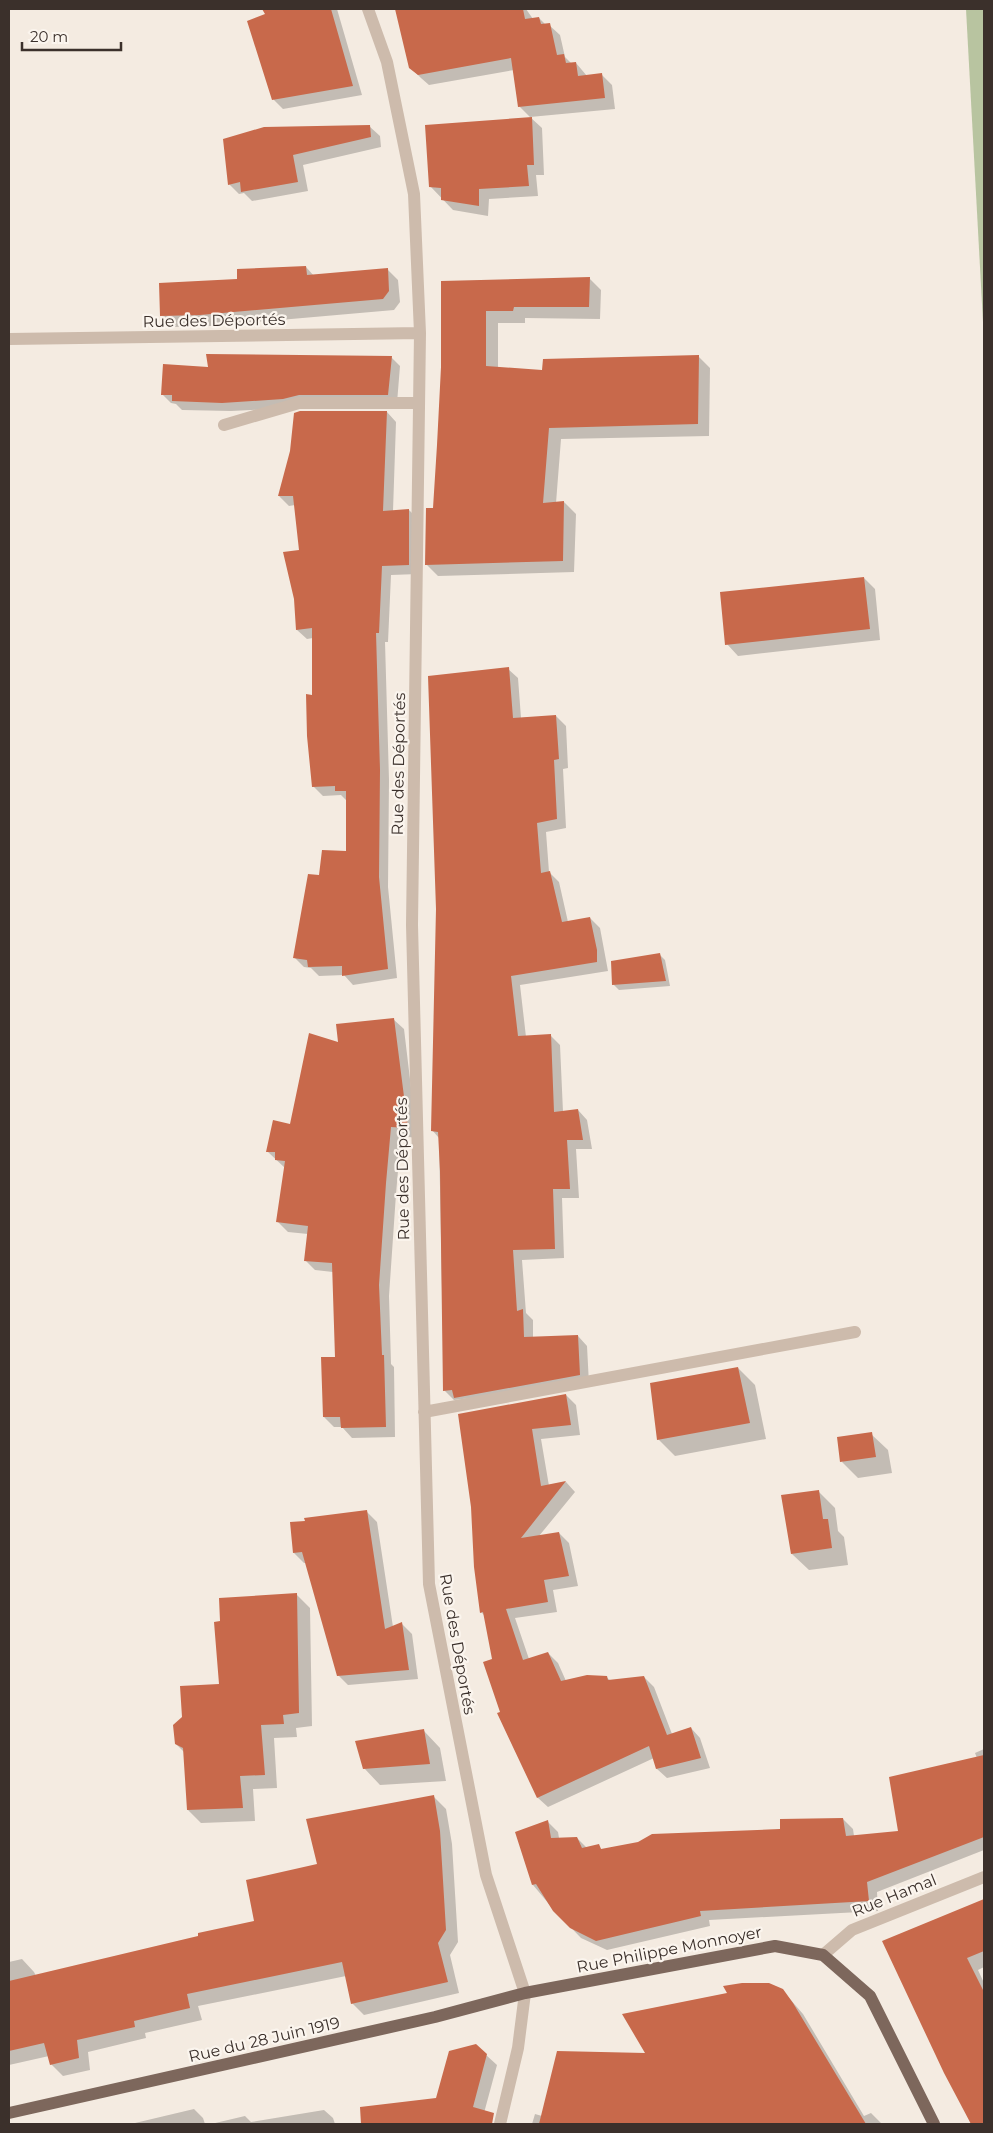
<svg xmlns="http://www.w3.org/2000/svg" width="993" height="2133" viewBox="0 0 993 2133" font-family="Montserrat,sans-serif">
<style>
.green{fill:#b8c4a0}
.shadow{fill:#0003}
.building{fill:#c8694b}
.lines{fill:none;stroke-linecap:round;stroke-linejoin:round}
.minor{stroke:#cdbbac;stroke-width:12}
.major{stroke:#7d675c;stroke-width:12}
.labels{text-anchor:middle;stroke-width:4.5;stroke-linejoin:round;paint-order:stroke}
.street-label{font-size:16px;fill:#3b302b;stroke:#fbf5ee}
</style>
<rect width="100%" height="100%" fill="#f4ebe1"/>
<path class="green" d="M966 9H984V341Z"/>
<path class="shadow" d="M263 9H337L362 95 283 109 274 100 266 15Z
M396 9H482V12L501 9H526L533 19 539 18 546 25H549L560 35 565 57 572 64 576 63 587 76 602 75 612 85 615 109 530 117 542 128 544 175H536L538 196 489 199 488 216 453 210 430 186 531 118 519 106 514 70 429 85 421 78 410 67Z
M369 126 380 136 381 147 303 165 308 191 252 201 244 193 239 194 229 184 225 140Z
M306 267 314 276 387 269 398 280 400 302 394 310 211 326 173 327 162 316 238 280Z
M589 278 601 290 600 319 525 318V323H498V368L544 371 698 356 710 368 709 436 561 439 556 503 564 502 576 514 574 572 438 576 426 564 434 509 442 367V282Z
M391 357 400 366 397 403 231 411 182 410 176 404 171 403 162 394 209 368Z
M387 412 396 422 393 511 409 510 419 520 418 574 391 575 388 642H385L389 780 388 887 397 978 353 985 344 975 319 976 311 968 304 967 295 958 321 877 347 852 346 800 341 795 323 796 313 786V638L307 639 297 630 301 551 295 505 289 506 279 496 291 451Z
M864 578 875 589 880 640 738 656 727 644Z
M508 669 518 678 521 718 556 716 566 726 568 768 563 769 566 828 546 832 549 872 559 882 568 922 590 918 600 928 608 971 520 985 526 1037 551 1036 560 1045 563 1112 578 1110 587 1120 592 1149H576L579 1198H562L564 1258 522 1260 526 1313 533 1320V1338L578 1336 587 1346 589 1384 454 1400 444 1390 439 1138 432 1130Z
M659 954 665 960 670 986 619 990 613 984Z
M393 1019 404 1029 417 1138 401 1136 396 1194 389 1296 391 1364 394 1367 395 1437 352 1438 342 1427H334L324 1417 337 1358 333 1272 315 1270 305 1260 308 1234 288 1232 278 1222 285 1168 268 1152 291 1125 339 1043Z
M738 1368 755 1385 766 1439 675 1456 658 1439Z
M566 1395 576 1405 580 1435 541 1439 549 1486 566 1482 575 1492 539 1536 559 1533 569 1543 578 1586 553 1590 557 1612 515 1618 529 1659 548 1653 558 1663 566 1681 606 1677 611 1681 644 1677 654 1687 672 1734 691 1728 700 1738 710 1768 667 1778 657 1769 654 1758 548 1807 538 1798 498 1714 501 1713 494 1660 485 1616 481 1612 472 1507 459 1415Z
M871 1434 888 1450 892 1473 858 1478 842 1462Z
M818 1491 835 1508 838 1531 844 1537 848 1565 809 1570 792 1554Z
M366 1511 377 1522 393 1627 402 1624 412 1634 418 1679 348 1685 338 1675 307 1563H304L294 1553 306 1522Z
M296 1594 310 1608 312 1726 296 1728 297 1737 274 1738 277 1788 253 1789 255 1821 201 1823 188 1810 184 1752 176 1744 220 1685Z
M424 1731 440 1748 446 1781 380 1785 364 1768Z
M984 1749V1850L877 1892 878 1911 709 1920 710 1926 607 1950 581 1938 554 1910 533 1885 517 1833 548 1822 558 1832 559 1838H577L587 1848 598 1846 602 1850 781 1831 843 1819 853 1829 854 1836 899 1832 977 1758 975 1753Z
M434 1797 446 1809 452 1844 458 1942 450 1955 459 1993 364 2015 352 2003 346 1976 198 2006 202 2020 145 2033 146 2038 88 2052 90 2070 63 2076 51 2064 49 2056 9 2065V1962L22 1959 34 1972 36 1976 200 1937 255 1922 319 1865Z
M984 1901V1967L978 1970 984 1983V2124H971L884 1942Z
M782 1990 803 2014 864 2116 871 2113 882 2124H674L656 2099 597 2115 594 2124H532L535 2114 542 2116 647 2055Z
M486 2055 497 2065 481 2124H389L387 2105 437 2099Z
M194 2109 203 2118 205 2124 135 2123Z
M324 2110 333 2118 335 2124H211L245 2116 251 2122Z"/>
<path class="building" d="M262 9H331L353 86 272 100 247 21 265 14Z
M395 9H523L525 19 539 17 541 24 550 23 557 55 564 54 566 63 576 62 578 76 602 73 605 98 518 107 511 58 418 75 409 68Z
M532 117 534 165H527L529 186 479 189V206L441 200V188L429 187 425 125Z
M370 125 371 137 293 155 298 182 241 192 240 182 228 185 223 139 264 127Z
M306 266 307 275 388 268 389 291 383 299 200 315 160 316 159 283 237 279V269Z
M590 277 589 307H514L513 311H486V366L542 370 543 359 699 355 698 424 549 428 543 503 564 501 563 561 425 565 426 508H433L437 445 441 367V281Z
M206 354 392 356 388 395H299L283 399 222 403 172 401V395H161L163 364 208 367Z
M300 411H387L383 511 409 509V565L382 566 379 633H376L380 770 379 877 388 969 342 976V966L308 967 307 960 293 958 308 874 319 875 322 850 346 851V791H335V786L312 787 307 736 306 694 312 695V628L296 630 294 599 283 552 299 550 293 496H278L290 451 294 413Z
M864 577 870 629 725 645 720 592Z
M509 667 513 718 556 715 559 759 554 760 557 819 537 823 541 873 550 871 562 922 590 917 597 950V962L511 976 518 1036 551 1034 554 1112 578 1109 583 1140H567L570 1189H553L555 1249 513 1250 517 1311 523 1309 524 1337 578 1335 580 1375 454 1398 452 1390 443 1391 440 1171 438 1132 431 1131 436 909 428 676Z
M660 953 666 981 612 985 611 961Z
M394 1018 408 1128 391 1127 386 1183 379 1285 382 1355H384L386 1427 341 1428 340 1417H323L321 1357H335L332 1263 304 1261 308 1226 276 1222 285 1161 275 1160V1152H266L273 1120 290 1124 309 1033 338 1042 336 1024Z
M738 1367 750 1423 657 1440 650 1383Z
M566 1394 571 1425 532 1429 541 1486 566 1481 521 1538 559 1532 569 1576 544 1580 548 1602 506 1609 523 1660 548 1652 561 1681 587 1675 607 1676 608 1680 644 1676 667 1735 691 1727 701 1758 656 1769 649 1746 537 1798 497 1713 500 1712 483 1662 492 1659 483 1612 480 1613 474 1567 471 1507 458 1414Z
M872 1432 876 1457 840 1462 837 1437Z
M819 1490 823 1519H828L832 1548 791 1554 781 1495Z
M367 1510 385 1629 402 1622 409 1670 337 1676 302 1552 293 1553 290 1522 305 1521 304 1518Z
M297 1593 299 1713 283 1715 284 1724 261 1725 265 1775 240 1776 243 1808 187 1810 183 1748 175 1744 173 1725 182 1717 180 1686 219 1684 214 1622 220 1621 219 1598Z
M424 1729 430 1764 363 1769 355 1741Z
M984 1755V1837L867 1882 869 1901 700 1911 701 1916 596 1941 570 1928 553 1911 536 1884 532 1885 515 1832 548 1820 551 1838 577 1837 582 1848 599 1844 601 1849 638 1842 652 1834 780 1829V1819L843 1818 846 1836 898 1831 889 1777Z
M434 1795 440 1831 446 1930 438 1943 448 1982 351 2004 342 1962 187 1994 190 2008 134 2021 135 2027 77 2040 79 2058 50 2065 44 2043 9 2051V1981L198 1936V1933L254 1921 246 1880 317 1864 306 1819Z
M984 1899V1951L967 1958 984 1992V2124H971L944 2073 882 1941Z
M742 1983H769L783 1989 793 2003 866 2124H539L557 2051 645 2053 622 2014 727 1993 723 1986Z
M476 2044 487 2054 473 2107 494 2113 492 2124H361L360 2107 436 2098 449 2051Z"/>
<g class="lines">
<path class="minor" d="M368 9 387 62 414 194 420 333 412 925 429 1584 486 1875 525 1993 518 2048 500 2124
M9 339 420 333
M224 425 299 403H419
M424 1412 855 1332
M823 1955 852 1930 984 1877"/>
<path class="major" d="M9 2113 435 2017 525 1993 775 1946 823 1955 870 1996 934 2124"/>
</g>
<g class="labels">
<g class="street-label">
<text transform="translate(214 320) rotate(-1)" y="6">Rue des Déportés</text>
<text transform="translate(398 764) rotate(-89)" y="6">Rue des Déportés</text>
<text transform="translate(402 1169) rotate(-91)" y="6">Rue des Déportés</text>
<text transform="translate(458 1644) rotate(80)" y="6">Rue des Déportés</text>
<text transform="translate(894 1895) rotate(-22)" y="6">Rue Hamal</text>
<text transform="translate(669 1949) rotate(-11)" y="6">Rue Philippe Monnoyer</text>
<text transform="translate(264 2039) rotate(-13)" y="6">Rue du 28 Juin 1919</text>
</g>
</g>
<rect width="993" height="2133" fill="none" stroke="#3b302b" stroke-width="20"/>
<path d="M22 42v8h99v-8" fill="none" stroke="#3b302b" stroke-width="2.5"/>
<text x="30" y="42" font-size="15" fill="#3b302b" stroke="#fbf5ee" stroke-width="4" paint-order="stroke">20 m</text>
</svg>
